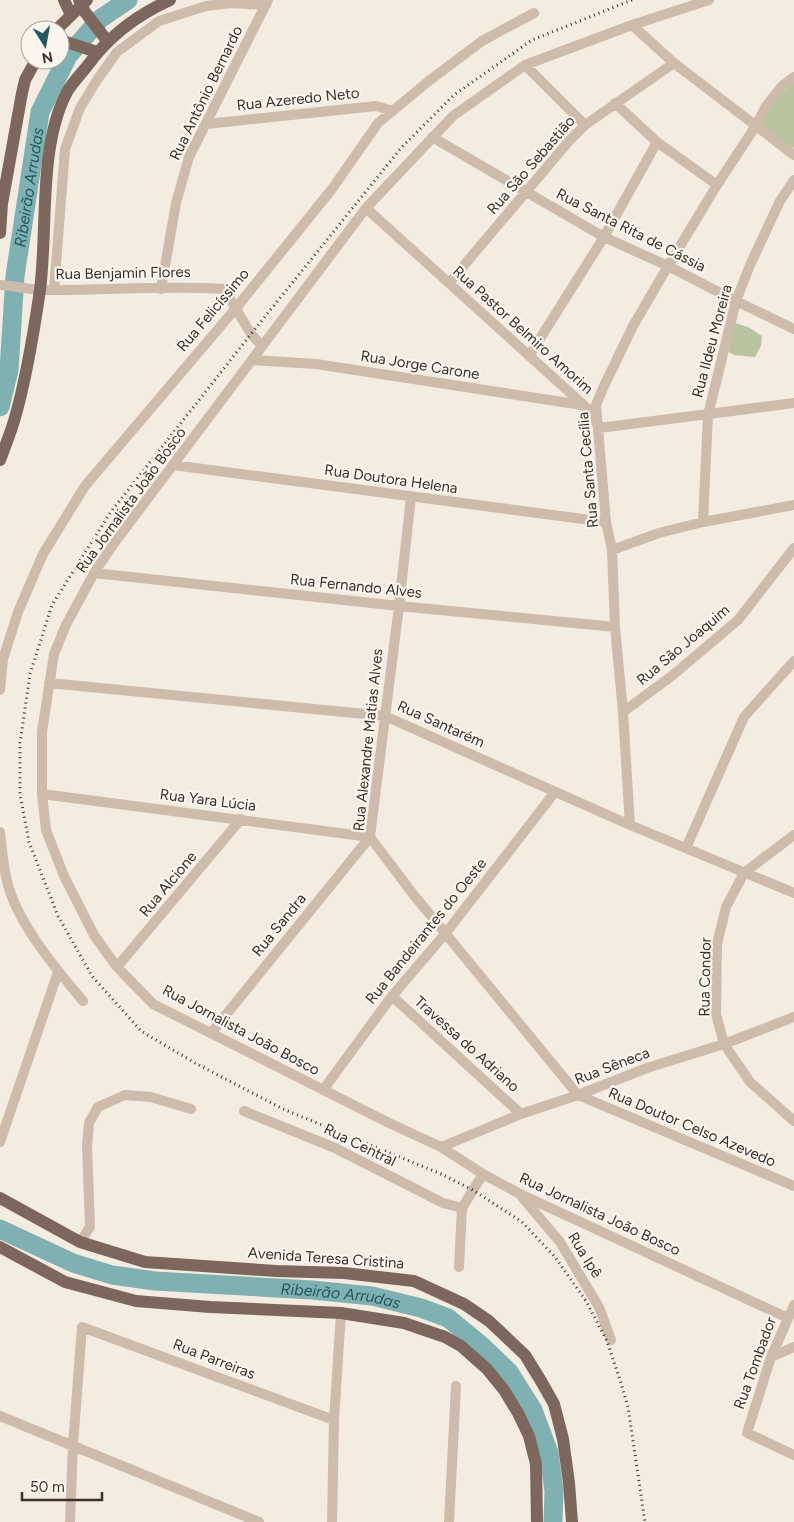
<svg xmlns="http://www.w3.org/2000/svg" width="794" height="1522" viewBox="0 0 794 1522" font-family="Figtree,sans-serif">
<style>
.green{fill:#b8c4a0}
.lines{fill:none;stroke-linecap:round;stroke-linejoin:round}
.river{stroke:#7fb0b2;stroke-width:19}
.minor{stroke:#cdbbac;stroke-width:10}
.major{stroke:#7d675c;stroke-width:12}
.rail{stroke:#3b302b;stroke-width:3;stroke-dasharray:1 4;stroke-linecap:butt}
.labels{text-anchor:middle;stroke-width:4.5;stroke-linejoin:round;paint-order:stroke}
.street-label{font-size:15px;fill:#3b302b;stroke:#fbf5ee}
.water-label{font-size:16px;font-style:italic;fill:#1f5a5e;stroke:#fbf5ee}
</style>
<rect width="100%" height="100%" fill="#f4ebe1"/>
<path class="green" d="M794 82V148L759 126 777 98Z
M735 323 748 327 762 336 761 346 755 357 734 355 726 350Z"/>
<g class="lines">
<g class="river">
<path id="s1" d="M0 407 9 370 15 276 40 112 68 56 100 19 128 0"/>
<path id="s2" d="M0 1229 73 1263 112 1275 155 1281 312 1290 372 1296 421 1308 448 1318 482 1346 509 1372 533 1410 549 1453 554 1491 553 1522"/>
</g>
<path class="minor" d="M709 0 632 25 525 65 453 116 366 208 115 542 94 573 66 625 54 654 42 732V794L46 830 64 876 94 935 117 967 153 1004 389 1123 441 1147 483 1174 520 1194 788 1318
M632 25 674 63 794 155
M525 65 585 125
M615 103 657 142 717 185
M206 124 376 106 393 111
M432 137 604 237 668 266 736 301 794 329
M366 208 588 409 599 428 794 403
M449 283 569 141 585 125 674 63
M0 285C14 286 28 289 42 290 103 291 163 285 224 289L251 334 262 346
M161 289 176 203 189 157 268 0
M54 290 65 149 80 108 97 80 117 52 159 21 206 6 231 3 266 5
M529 356 604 237 657 142
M252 360 316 364 582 405
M173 465 606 522
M411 497 399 606 370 837 413 894 578 1095 794 1186
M703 522 708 415 736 301 750 265 780 201 794 180
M612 550 659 533 703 522 794 505
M94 573 399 606 615 627
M49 683 385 716 630 825 794 893
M0 690 3 659 18 612 43 554 85 486 236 308 332 189 378 123 430 80 482 41 534 13
M623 712 673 675 738 620 794 548
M42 794 370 837
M630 825 623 712 615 627 612 550 606 522 596 405 604 386 633 326 668 266 717 185 755 127 766 106 782 86 794 77
M0 832C2 849 3 868 8 885 19 925 56 969 83 1001
M794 835 744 873 726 907 717 944 716 1014 724 1044 750 1082 794 1121
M686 848 744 717 794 661
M117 967 241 819
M392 996 521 1114
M212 1032 370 837
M323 1090 392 996 445 934 555 792
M244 1111 335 1148 443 1203 462 1208
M0 1142 58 972
M441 1147 521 1114 578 1095 647 1068 724 1044 794 1017
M522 1197 560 1242 599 1307 611 1340
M80 1242 90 1227 87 1146 89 1123 98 1107 125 1095 151 1097 191 1109
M459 1267 462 1208 483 1174
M794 1305 771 1357 747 1433 794 1455
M771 1357 794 1347
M0 1416 259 1522
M70 1522 73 1445 82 1327 334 1420
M332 1522 334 1420 341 1313
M449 1522 456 1386"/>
<path class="major" d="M64 0 71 15
M79 0 85 12 108 42
M56 30 87 0
M60 40 97 52
M0 233 2 204 22 93 25 80 36 60
M0 460C5 447 10 434 14 421 26 381 34 331 40 290 48 229 38 147 67 92 72 83 81 74 88 65 109 36 137 15 170 0
M0 1198 80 1242 145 1262 276 1271 344 1273 414 1281 464 1304 489 1321 525 1355 541 1381 554 1404 563 1439 569 1483 572 1522
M0 1247 65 1282 136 1301 210 1307 341 1313 404 1323 445 1337 461 1346 487 1369 504 1390 518 1413 529 1436 536 1464 537 1522"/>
<path class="rail" d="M632 0 532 40 454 95 401 148 251 334 110 513 52 605 30 674 20 743V794L29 842 58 916 92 976 141 1031 195 1063 283 1109 441 1174 473 1190 522 1222 555 1257 586 1301 607 1341 620 1380 628 1407 645 1522"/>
</g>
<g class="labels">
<g class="street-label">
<text transform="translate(206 93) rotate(-64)" y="5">Rua Antônio Bernardo</text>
<text transform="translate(298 99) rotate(-6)" y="5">Rua Azeredo Neto</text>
<text transform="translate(531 165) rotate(-49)" y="5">Rua São Sebastião</text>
<text transform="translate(631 230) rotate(27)" y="5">Rua Santa Rita de Cássia</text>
<text transform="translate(123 273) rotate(-1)" y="5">Rua Benjamin Flores</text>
<text transform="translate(213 310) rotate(-50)" y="5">Rua Felicíssimo</text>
<text transform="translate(523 330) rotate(42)" y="5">Rua Pastor Belmiro Amorim</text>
<text transform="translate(712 341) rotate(-75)" y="5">Rua Ildeu Moreira</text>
<text transform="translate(420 365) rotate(9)" y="5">Rua Jorge Carone</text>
<text transform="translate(588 470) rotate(-95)" y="5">Rua Santa Cecília</text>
<text transform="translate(391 479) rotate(8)" y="5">Rua Doutora Helena</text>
<text transform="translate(131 500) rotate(-54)" y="5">Rua Jornalista João Bosco</text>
<text transform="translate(356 586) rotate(6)" y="5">Rua Fernando Alves</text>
<text transform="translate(683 645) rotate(-40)" y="5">Rua São Joaquim</text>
<text transform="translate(441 724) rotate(24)" y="5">Rua Santarém</text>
<text transform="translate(368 740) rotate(-84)" y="5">Rua Alexandre Matias Alves</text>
<text transform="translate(208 800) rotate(7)" y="5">Rua Yara Lúcia</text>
<text transform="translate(168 884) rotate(-50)" y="5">Rua Alcione</text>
<text transform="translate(279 925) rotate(-51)" y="5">Rua Sandra</text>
<text transform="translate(426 931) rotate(-51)" y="5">Rua Bandeirantes do Oeste</text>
<text transform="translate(705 977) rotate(-89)" y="5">Rua Condor</text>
<text transform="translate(241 1030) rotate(28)" y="5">Rua Jornalista João Bosco</text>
<text transform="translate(467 1044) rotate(42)" y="5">Travessa do Adriano</text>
<text transform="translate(612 1066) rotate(-21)" y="5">Rua Sêneca</text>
<text transform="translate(692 1127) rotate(23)" y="5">Rua Doutor Celso Azevedo</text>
<text transform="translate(360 1145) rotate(26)" y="5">Rua Central</text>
<text transform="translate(600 1214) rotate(25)" y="5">Rua Jornalista João Bosco</text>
<text transform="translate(585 1255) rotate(58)" y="5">Rua Ipê</text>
<text transform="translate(326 1258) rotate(4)" y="5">Avenida Teresa Cristina</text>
<text transform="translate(214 1359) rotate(21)" y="5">Rua Parreiras</text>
<text transform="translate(755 1363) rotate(-70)" y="5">Rua Tombador</text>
</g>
<g class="water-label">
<text dy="6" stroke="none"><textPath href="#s1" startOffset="222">Ribeirão Arrudas</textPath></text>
<text dy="6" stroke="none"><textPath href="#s2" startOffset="351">Ribeirão Arrudas</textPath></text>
</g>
</g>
<g transform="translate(45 45) rotate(169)"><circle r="24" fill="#fbf5ee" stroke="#aea6a0"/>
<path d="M0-4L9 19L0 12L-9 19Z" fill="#1f5a5e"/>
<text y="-8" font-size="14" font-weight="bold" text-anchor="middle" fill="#3b302b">N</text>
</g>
<path d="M22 1492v8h80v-8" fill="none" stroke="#3b302b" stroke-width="2.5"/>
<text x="30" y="1492" font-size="15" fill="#3b302b" stroke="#fbf5ee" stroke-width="4" paint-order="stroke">50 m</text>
</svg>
